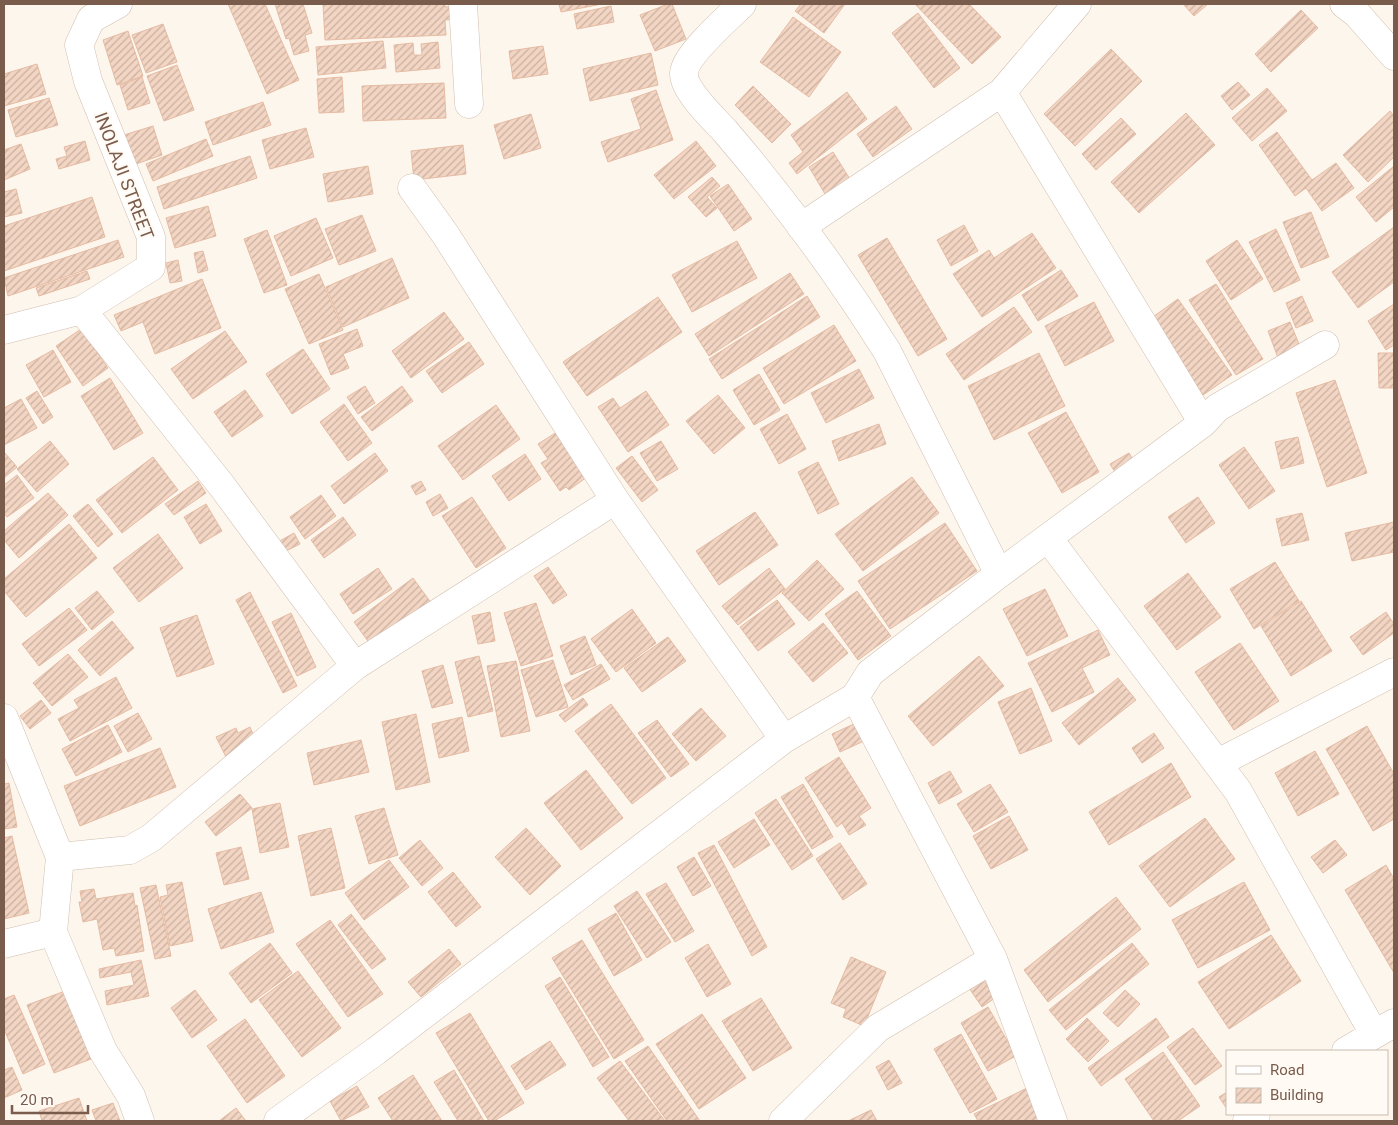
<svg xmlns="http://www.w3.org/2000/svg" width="1398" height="1125" viewBox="0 0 1398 1125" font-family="Roboto,sans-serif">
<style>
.building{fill:url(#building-hatch);stroke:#e6bba3}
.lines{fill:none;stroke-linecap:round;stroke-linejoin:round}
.minor-casing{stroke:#d1beb0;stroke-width:29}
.minor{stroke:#fff;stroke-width:28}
.labels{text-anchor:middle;stroke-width:4;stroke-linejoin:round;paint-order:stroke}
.street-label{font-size:18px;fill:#7a5c4d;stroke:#fffaf3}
</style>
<defs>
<pattern id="building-hatch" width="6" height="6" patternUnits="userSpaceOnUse" patternTransform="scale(1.25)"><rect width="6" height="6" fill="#f3d5c3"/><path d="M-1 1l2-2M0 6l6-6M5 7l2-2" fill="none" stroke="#cab0a1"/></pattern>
</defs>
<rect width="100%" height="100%" fill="#fdf6ec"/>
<path class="building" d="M228 4H265L299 80 267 94Z
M275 4H303L312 33 305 35 309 51 294 55 289 38 286 39Z
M323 4H445V7L456 6V19L445 20 446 35 325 40Z
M559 4H602L561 12Z
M668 4H672L686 39 655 51 640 15Z
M801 4H845L824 33 795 11Z
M915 4H969L1001 37 972 64Z
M1183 4H1208L1194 16Z
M611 6 614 22 577 29 574 14Z
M1301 10 1318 28 1271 72 1255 54Z
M918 13 960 68 934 88 892 33Z
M793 17 841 52 809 97 760 62Z
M163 24 177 62 146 73 132 35Z
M128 31 143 76 117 85 103 40Z
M383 41 386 68 318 75 316 47Z
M438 42 440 68 396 72 394 45 413 43 414 55H422L421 44Z
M543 46 548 74 513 79 509 51Z
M1111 49 1142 81 1075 146 1044 114Z
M651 53 658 85 590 101 583 69Z
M37 64 46 94 4 106V74Z
M177 65 194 110 164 121 147 76Z
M142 77 150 103 128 110 120 85Z
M342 77 344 112 319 113 317 79Z
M1238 82 1250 95 1232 110 1221 96Z
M444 83 446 118 363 121 362 86Z
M753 86 791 124 772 143 735 105Z
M1267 88 1287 111 1252 141 1232 118Z
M656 90 673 140 608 162 601 142 641 129 631 99Z
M847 92 867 119 797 174 789 163 803 152 791 135Z
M49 98 58 125 16 137 8 110Z
M263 102 271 125 213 145 205 122Z
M896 106 912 129 873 157 857 134Z
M1390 111 1394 116V157L1368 182 1343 155Z
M1186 113 1215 145 1139 213 1111 182Z
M531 114 541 148 504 159 494 125Z
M1121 118 1136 134 1096 170 1082 154Z
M153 126 162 155 133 165 124 135Z
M306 128 314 157 270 169 262 140Z
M1277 132 1312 180 1336 163 1354 188 1322 211 1306 188 1295 196 1259 145Z
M206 139 213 156 153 181 146 164Z
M85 141 90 160 59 169 56 159 67 156 64 147Z
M696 141 716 166 674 199 654 175Z
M21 144 30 169 4 180V150Z
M463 145 466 174 414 180 411 151Z
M833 152 853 184 828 199 809 167Z
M250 156 257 178 164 209 157 187Z
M368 166 373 194 328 202 323 174Z
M1394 166V207L1376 222 1356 197Z
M712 177 720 186 707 197 717 208 706 217 688 197Z
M728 184 752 219 734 231 710 196Z
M16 189 22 213 4 217V192Z
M92 197 105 237 4 271V226Z
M208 206 216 236 175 248 166 218Z
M1311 212 1329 257 1301 268 1283 222Z
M362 215 376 251 339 265 325 229Z
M316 218 333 258 291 276 274 236Z
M964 225 978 251 951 266 937 240Z
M1394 227V282L1358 308 1332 272Z
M1276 229 1300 280 1274 292 1249 242Z
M267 230 287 285 264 293 244 239Z
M1032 233 1056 268 982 317 953 274 989 250 994 258Z
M887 238 947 339 918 356 858 255Z
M118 240 124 257 8 296 4 278Z
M1237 240 1263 279 1231 300 1206 261Z
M737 241 757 278 692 312 672 275Z
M203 251 208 270 198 273 194 253Z
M392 258 409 298 343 327 326 287Z
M178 260 182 281 170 283 166 263Z
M1061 270 1078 296 1038 321 1022 295Z
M87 271 90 279 39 296 36 288Z
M790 273 804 294 709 356 695 334Z
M319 274 343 330 309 344 285 289Z
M202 279 221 328 155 354 143 322 121 331 114 315Z
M1216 284 1263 359 1236 375 1189 300Z
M807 296 820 317 722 379 709 359Z
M1302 296 1313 321 1296 328 1286 303Z
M658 297 682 332 587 396 563 362Z
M1178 299 1232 375 1203 395 1150 319Z
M1094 302 1114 341 1065 366 1045 326Z
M1394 304V345L1386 350 1368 321Z
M1014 307 1032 332 964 380 946 354Z
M444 312 464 339 411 378 392 351Z
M1290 322 1301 349 1278 358 1268 331Z
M834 325 856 361 784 404 763 368Z
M81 329 108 368 83 386 56 346Z
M357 329 363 346 343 354 349 368 331 375 319 344Z
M225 331 247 362 193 399 171 369Z
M469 342 484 364 442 393 426 371Z
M303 349 330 389 292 414 266 374Z
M53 350 71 382 44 397 26 365Z
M1039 353 1065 406 994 440 968 386Z
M1378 353H1394V388H1379Z
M859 369 874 398 826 423 811 393Z
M759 374 780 410 754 425 733 390Z
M110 378 143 433 114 450 81 396Z
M1335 380 1367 473 1327 487 1296 393Z
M365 386 375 403 358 414 347 397Z
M402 386 413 401 372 431 361 417Z
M245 390 263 416 232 437 214 412Z
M37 391 53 417 43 424 26 398Z
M646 391 669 425 628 452 598 407 613 398 620 408Z
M718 395 745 428 714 454 686 421Z
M21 399 37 428 4 445V408Z
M344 404 372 443 348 461 320 422Z
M496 405 520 439 463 480 438 446Z
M1066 412 1099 472 1062 493 1028 433Z
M787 414 806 449 779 464 760 429Z
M879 424 886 444 839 461 832 441Z
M557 432 587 477 569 490 566 487 560 491 541 463 548 459 538 444Z
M1298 437 1304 463 1281 469 1275 442Z
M50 441 69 464 37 492 17 469Z
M661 441 678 469 657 481 640 453Z
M1244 447 1275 491 1249 509 1219 465Z
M5 453 17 467 4 478V454Z
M375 453 388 471 344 504 331 486Z
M1129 453 1137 466 1118 477 1110 464Z
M525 454 541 479 509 501 492 476Z
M632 456 658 490 642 502 616 468Z
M153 457 178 490 122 533 96 500Z
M818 462 839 504 818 514 798 472Z
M17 475 34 498 7 517 4 513V485Z
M912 477 939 513 863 571 835 534Z
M198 481 206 493 174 515 165 504Z
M421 481 426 490 416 495 411 486Z
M48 493 68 515 19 558 4 540V531Z
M440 494 448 508 433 516 426 502Z
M321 495 336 516 305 539 290 517Z
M472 497 506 548 476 568 442 516Z
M1198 497 1215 523 1186 543 1168 517Z
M88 504 113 534 98 547 73 516Z
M206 504 222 531 200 544 184 517Z
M755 512 778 545 719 585 696 551Z
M1302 513 1309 540 1282 546 1276 519Z
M343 517 356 535 324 558 311 540Z
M1394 522V552L1352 561 1345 533Z
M945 523 977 571 890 629 858 581Z
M69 524 97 558 26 617 4 591V579Z
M294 533 300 544 282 553 276 543Z
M158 534 183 568 139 602 113 568Z
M817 560 844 589 809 621 782 593Z
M1275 562 1299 601 1254 629 1230 589Z
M548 567 567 595 553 604 534 576Z
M378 568 392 589 353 614 340 594Z
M769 568 785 589 738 625 722 606Z
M1188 573 1221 617 1177 650 1144 606Z
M413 578 432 604 373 648 354 622Z
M1045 589 1068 636 1027 656 1003 609Z
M97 591 114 612 92 630 75 608Z
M857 591 891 636 858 660 825 614Z
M250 592 297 686 283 693 236 600Z
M777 600 795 624 758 651 740 627Z
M1301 601 1332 651 1291 676 1261 626Z
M536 603 553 656 521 666 504 613Z
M69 608 87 630 39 666 22 644Z
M632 609 656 643 616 672 591 639Z
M490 612 495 641 478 644 472 616Z
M1386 612 1394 624V633L1363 655 1350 637Z
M291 613 316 667 297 676 272 622Z
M197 615 214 664 177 677 160 628Z
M112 621 134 648 100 676 78 650Z
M823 623 848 653 813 682 788 652Z
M1098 630 1110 655 1082 668 1094 692 1052 712 1028 663Z
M585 636 596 665 571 675 560 646Z
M668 637 686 661 642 692 624 668Z
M1240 643 1279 701 1234 730 1195 672Z
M68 654 88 677 52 706 33 683Z
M479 656 493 711 468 717 455 662Z
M979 656 1004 686 933 746 908 716Z
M553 660 568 707 536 717 521 670Z
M516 661 530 731 501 737 487 666Z
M601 664 610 679 573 700 564 685Z
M443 665 453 703 432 708 422 671Z
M116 677 132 708 70 741 58 719 79 708 74 700Z
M1118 678 1136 700 1079 745 1062 723Z
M1031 688 1052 741 1020 754 998 702Z
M583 698 588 705 565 722 559 715Z
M41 700 51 713 30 729 20 716Z
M611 704 666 778 632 804 575 731Z
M701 708 726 736 696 761 672 734Z
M138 713 152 739 128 752 114 726Z
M416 714 430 782 396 790 382 722Z
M462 717 469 751 439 758 432 724Z
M657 720 689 764 671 777 638 733Z
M856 723 864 741 840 752 832 734Z
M108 725 122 752 76 776 62 749Z
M1367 726 1394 774V819L1373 831 1326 749Z
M250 727 255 739 226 757 216 737 236 728 238 733Z
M1154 733 1164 748 1142 763 1132 748Z
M361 740 369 772 314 785 307 753Z
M160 748 176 787 80 826 64 786Z
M1315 751 1339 794 1298 816 1275 773Z
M839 757 871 808 859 816 866 825 849 835 842 823 837 827 805 778Z
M1171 763 1191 797 1109 845 1089 812Z
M586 770 623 818 581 850 544 803Z
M950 771 962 792 939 804 928 783Z
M9 783 17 827 4 829V784Z
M803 784 833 837 812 849 781 797Z
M990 784 1008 812 974 832 957 804Z
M240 794 252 808 216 836 205 822Z
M776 799 813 856 792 870 755 813Z
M280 803 289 847 260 853 252 809Z
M384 808 398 855 369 864 355 816Z
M1009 816 1028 850 991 869 973 836Z
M1205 818 1235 859 1170 907 1139 866Z
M754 819 770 845 734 868 718 842Z
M331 828 345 888 311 896 298 836Z
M526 828 561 866 530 895 495 857Z
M12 836 29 913 4 919V838Z
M420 840 443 868 422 886 399 858Z
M1335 840 1347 855 1323 873 1311 857Z
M840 843 867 884 843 900 816 859Z
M714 845 767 947 752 956 698 853Z
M241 847 249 879 224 885 216 853Z
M694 857 711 886 693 896 677 867Z
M389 860 409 887 364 920 345 893Z
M1386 865 1394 879V973L1345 890Z
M453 872 481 907 456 927 428 892Z
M182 882 193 941 170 946 160 897 168 895 166 885Z
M1244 882 1270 930 1198 968 1172 920Z
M666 883 694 931 675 942 646 894Z
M156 885 171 956 155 959 140 888Z
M94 889 96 899 133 893 135 906 137 905 144 951 116 956 114 948 103 950 97 919 83 922 79 902H82L80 891Z
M637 891 671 942 647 958 614 906Z
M261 892 274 932 221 949 208 909Z
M1116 897 1141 929 1048 1002 1024 970Z
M616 913 642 960 614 976 588 929Z
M351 914 386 959 372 969 338 925Z
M330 920 383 994 348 1017 296 944Z
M1271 935 1301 981 1229 1029 1198 982Z
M582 940 644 1040 614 1059 552 958Z
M270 943 292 973 251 1003 229 973Z
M1132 943 1149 964 1066 1030 1049 1010Z
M708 944 731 984 707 997 685 958Z
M449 949 461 964 421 997 408 982Z
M851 957 886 972 864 1026 843 1017 846 1009 831 1003Z
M141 960 149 996 107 1005 105 991 134 985 131 972 100 978 99 969Z
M298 971 341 1028 302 1057 259 1000Z
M560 977 609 1057 593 1067 545 986Z
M983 979 995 998 982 1007 969 988Z
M195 990 217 1020 192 1038 171 1008Z
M1125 990 1140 1004 1118 1027 1103 1013Z
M65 991 91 1059 54 1073 27 1005Z
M14 995 45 1064 23 1074 4 1029V999Z
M761 998 792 1048 753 1071 722 1021Z
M988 1007 1016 1056 988 1071 961 1023Z
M470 1013 524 1103 494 1121H489L436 1033Z
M702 1014 746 1078 699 1109 656 1044Z
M1087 1018 1109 1041 1088 1062 1066 1039Z
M1156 1018 1169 1037 1101 1086 1088 1068Z
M245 1019 285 1076 247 1103 207 1046Z
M1193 1028 1222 1066 1195 1085 1167 1047Z
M961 1034 997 1099 970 1113 934 1049Z
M550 1041 566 1065 526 1090 511 1066Z
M648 1046 700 1121H667L625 1061Z
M1163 1052 1200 1106 1178 1121H1154L1125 1079Z
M889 1060 902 1083 888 1090 876 1067Z
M620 1061 665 1121H629L597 1078Z
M12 1067 22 1090 4 1098V1070Z
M454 1070 484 1121H458L434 1082Z
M413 1075 442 1121H393L378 1098Z
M357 1086 369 1107 341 1121 330 1101Z
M1027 1088 1041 1121H978L974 1114Z
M1227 1092V1109L1219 1097Z
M79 1098 87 1121H42L39 1111Z
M113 1103 120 1121H96L92 1110Z
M236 1108 246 1121H219Z
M871 1110 877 1121H848Z"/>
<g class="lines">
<g class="minor-casing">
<path id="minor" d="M463 4 469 104
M742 4C728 18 685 55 684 73 683 90 714 119 725 131 784 200 839 275 887 351L999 574
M1344 4 1357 14 1394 56
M1002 92 1203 423
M412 188 445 234 615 500 784 739
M801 227 1002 92 1077 4
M82 310 222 486 355 666
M4 330 82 310 151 267V237L88 81 79 45 91 19 118 4
M1048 538 1238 791 1374 1034
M855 697 993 959 1053 1121
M4 718 60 857 53 932 103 1051 131 1096 140 1121
M1218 763 1394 672
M60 857 130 850 151 838 355 666 615 500
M4 944 53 932
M1346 1051 1394 1023
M278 1121 376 1051 784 739 855 697 870 673 999 574 1203 423 1217 408 1325 345
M783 1121 878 1028 993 959
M1247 1121 1256 1114"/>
</g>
<use href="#minor" class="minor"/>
</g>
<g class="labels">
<g class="street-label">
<text transform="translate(124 176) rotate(69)" y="6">INOLAJI STREET</text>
</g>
</g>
<rect width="1398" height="1125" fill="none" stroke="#7a5c4d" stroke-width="10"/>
<rect x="1226" y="1050" width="162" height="65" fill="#fffaf3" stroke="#cabbb1"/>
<rect x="1236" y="1066" width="25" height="8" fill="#ffffff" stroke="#cabbb1"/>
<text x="1270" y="1075" font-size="15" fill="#7a5c4d">Road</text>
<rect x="1236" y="1088" width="25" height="15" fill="url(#building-hatch)" stroke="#cabbb1"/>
<text x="1270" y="1100" font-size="15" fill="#7a5c4d">Building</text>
<path d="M12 1105v8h76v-8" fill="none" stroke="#7a5c4d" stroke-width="2.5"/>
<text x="20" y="1105" font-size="15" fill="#7a5c4d" stroke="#fffaf3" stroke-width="4" paint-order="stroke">20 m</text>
</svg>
